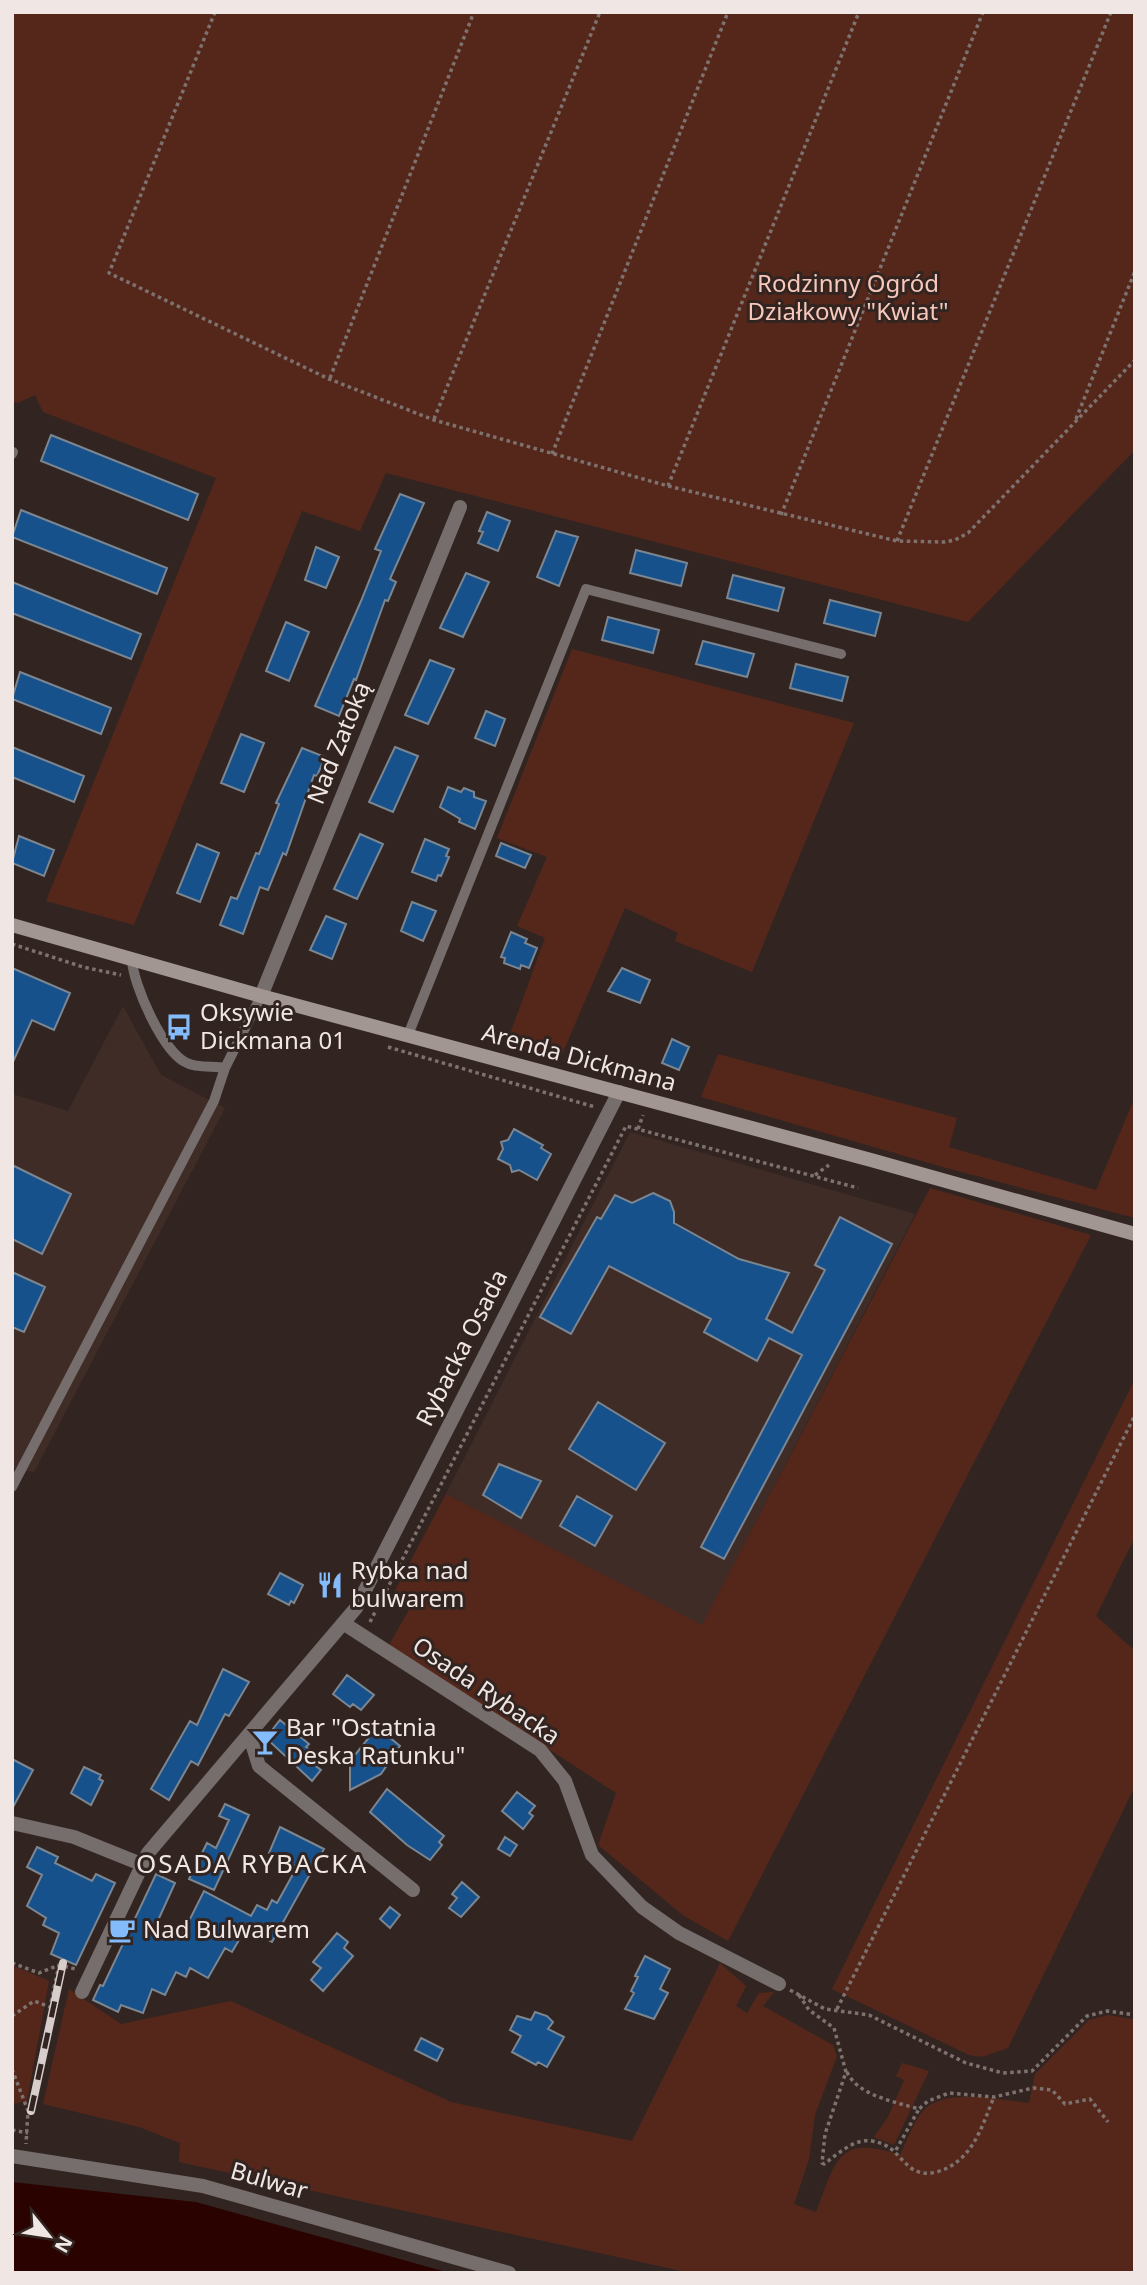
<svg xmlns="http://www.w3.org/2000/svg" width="1147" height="2285" viewBox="0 0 1147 2285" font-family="'Noto Sans',sans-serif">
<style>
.built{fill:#402c27}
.green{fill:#55271b}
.water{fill:#2a0300}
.building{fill:#16518c;stroke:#7c8691;stroke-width:2}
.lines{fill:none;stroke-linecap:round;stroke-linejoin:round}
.path{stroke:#7e726f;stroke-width:3.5;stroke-dasharray:3.5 3.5;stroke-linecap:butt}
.lane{stroke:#756e6c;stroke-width:10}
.street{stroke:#756e6c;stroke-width:14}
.secondary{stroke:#a19692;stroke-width:14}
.rail-casing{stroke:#d7cecb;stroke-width:8}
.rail{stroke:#322521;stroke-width:5;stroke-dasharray:16;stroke-linecap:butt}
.labels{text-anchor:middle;stroke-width:6;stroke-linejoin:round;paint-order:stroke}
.park-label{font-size:24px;fill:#f7c7ba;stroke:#322521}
.street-label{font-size:24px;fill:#f0e7e4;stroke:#322521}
.poi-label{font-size:24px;fill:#f0e7e4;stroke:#322521;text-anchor:start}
.neighbourhood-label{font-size:26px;letter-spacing:2px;fill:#f0e7e4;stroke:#322521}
</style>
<rect width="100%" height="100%" fill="#322521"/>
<path class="built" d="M123 1006 161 1075 225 1108 34 1472 12 1468V1094L68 1111Z
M630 1132 915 1214 702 1626 446 1494Z"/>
<path class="green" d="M12 12H1135V450L968 622 386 473 360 531 302 511 134 925 46 901 216 478 43 412 35 395 18 403 12 401Z
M572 649 854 723 752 972 675 941 678 933 625 908 560 1059 506 1045 545 938 517 926 547 857 497 838Z
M718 1054 957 1118 949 1147 1096 1190 1135 1097V1218L943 1167 701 1097Z
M930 1188 1091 1235 728 1941 684 1916 598 1845 616 1793 389 1645 409 1610 391 1598 446 1494 702 1625Z
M1135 1379V1537L1096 1616 1135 1651V1786L1008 2048 982 2057 969 2055 832 1989Z
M720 1963 746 1986 736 2006 747 2013 759 1993 774 1992 763 2006 833 2045 837 2056 815 2115 809 2159 794 2204 816 2212C836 2161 837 2134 900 2155 907 2141 913 2122 923 2111 943 2087 1002 2100 1029 2103L1035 2074 1089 2020 1108 2015 1132 2019 1135 2021V2273H691L179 2162 180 2143 139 2127 43 2104 69 1989 121 2024 231 2001 451 2102 632 2141Z
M12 1965 49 1981 27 2101 12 2104Z
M902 2063 929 2071 894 2145 874 2137 889 2115 904 2080 896 2076Z"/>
<path class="water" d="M12 2182 196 2202 450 2273H12Z"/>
<path class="building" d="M51 435 198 494 188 520 41 461Z
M400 494 424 503 390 579 396 582 388 601 385 600 356 680 354 679 339 716 315 706 361 601 381 551 375 549Z
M21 510 167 568 157 594 12 537Z
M487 512 510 521 498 551 478 543 483 532 479 531Z
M556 531 578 537 559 586 537 577Z
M316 547 339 557 326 588 305 580Z
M636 550 687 563 681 586 630 573Z
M466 573 489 582 463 637 440 628Z
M733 575 784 588 778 611 727 598Z
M12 582 141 634 131 659 12 613Z
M830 600 881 613 875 636 824 623Z
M608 617 659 630 653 653 602 640Z
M286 622 309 632 289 681 266 671Z
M703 641 754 654 747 677 696 664Z
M430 660 454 669 428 724 405 715Z
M796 664 848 677 842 701 790 688Z
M20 672 111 708 101 734 12 699Z
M486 711 505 719 495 746 475 738Z
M241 734 264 743 244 792 221 783Z
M12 747 84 776 74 802 12 777Z
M395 747 418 756 393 812 369 802Z
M302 748 325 757 317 776 314 775 286 855 283 853 268 890 260 887 243 934 220 925 231 897 237 899 256 853 259 854 279 804 276 803Z
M448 787 461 792 464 788 474 792V797L486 801 475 829 459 822 460 819 440 807Z
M360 834 383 844 357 899 334 889Z
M19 836 54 850 44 876 12 863Z
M425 839 449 849 446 856 449 857 441 876 438 875 436 881 412 872Z
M501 843 531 855 525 868 496 856Z
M197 844 219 853 200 902 177 893Z
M412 902 436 911 423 941 401 931Z
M326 916 346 924 332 959 310 950Z
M511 932 527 939 525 943 537 948 529 968 521 965 520 969 504 963 505 958 501 957Z
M12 968 70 993 54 1030 32 1020 12 1064Z
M622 968 650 980 640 1003 608 991Z
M672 1039 689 1047 679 1070 662 1063Z
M514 1129 543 1145 541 1148 551 1154 537 1180 519 1170 512 1172 510 1165 498 1159 503 1149 501 1142 508 1140Z
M12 1165 71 1194 42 1254 12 1239Z
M653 1193 670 1201 674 1212V1223L739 1259 789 1273 766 1319 792 1333 825 1270 815 1265 840 1217 892 1244 724 1559 701 1547 802 1355 769 1338 757 1361 704 1332 711 1319 609 1266 571 1334 540 1317 597 1217 601 1219 615 1195 632 1203Z
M12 1272 45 1287 24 1332 12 1327Z
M598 1402 665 1443 636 1490 569 1449Z
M499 1464 541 1481 521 1518 483 1495Z
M577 1496 612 1516 595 1546 560 1526Z
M280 1573 303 1585 294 1603 291 1601 289 1605 268 1594Z
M223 1669 249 1682 229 1716 225 1714 198 1765 191 1761 169 1800 151 1789 190 1721 197 1725Z
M347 1675 374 1695 361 1710 353 1704 350 1707 333 1694Z
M280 1720 309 1744 306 1747 319 1757 313 1764 321 1770 312 1781 266 1738Z
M383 1732 400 1746 381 1774 350 1790V1761L371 1735Z
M12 1759 33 1770 12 1809Z
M84 1767 101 1775 99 1779 103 1781 91 1805 71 1793Z
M387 1789 444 1836 439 1842 442 1845 430 1860 407 1845 370 1812Z
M517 1792 535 1806 529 1813 533 1816 523 1829 502 1811Z
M225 1804 249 1815 214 1890 189 1879 207 1843 216 1848 229 1820 219 1816Z
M280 1827 324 1849 272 1942 246 1928 232 1952 225 1948 208 1978 190 1968 186 1977 176 1972 165 1995 152 1989 143 2013 121 2005 118 2012 93 2000 100 1985 103 1986 156 1874 175 1883 155 1927 180 1939 204 1891 251 1916 257 1905 267 1910 272 1900 277 1903 297 1867 269 1853Z
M505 1837 517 1845 510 1856 498 1849Z
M37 1847 58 1857 55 1863 92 1881 96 1874 115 1883 76 1965 51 1954 59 1933 43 1925 46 1918 27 1906 42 1875 27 1867Z
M462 1882 479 1897 461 1917 449 1908 457 1898 452 1894Z
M390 1907 400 1915 390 1928 380 1919Z
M337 1933 348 1942 344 1948 353 1956 323 1991 311 1980 321 1968 313 1962Z
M645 1956 670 1969 660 1989 668 1993 654 2019 625 2009 634 1993 631 1991 638 1977 635 1976Z
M535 2012 547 2016 553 2022 548 2029 564 2037 547 2067 538 2062 536 2065 512 2052 521 2036 510 2030 517 2016 531 2020Z
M421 2038 443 2049 437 2061 415 2050Z"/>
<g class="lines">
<path class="path" d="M215 12 109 273 329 379 434 420 668 486 897 541 944 542 955 540 968 533 1135 360
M330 378 474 12
M434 419 600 12
M1076 419 1135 271
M552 454 728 12
M668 486 859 12
M781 515 983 12
M897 541 1111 12
M12 944 83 967 121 975
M388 1047 595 1107
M638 1129 643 1115
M815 1175 829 1165
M370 1622 626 1126 858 1188
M12 1963 39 1973 59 1965 75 1969
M790 1990 825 2009 869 2015 966 2063 1003 2073 1032 2071 1087 2016 1107 2011 1135 2015
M799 1995 809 2010 834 2028 846 2072 825 2134 822 2163 824 2164C838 2154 854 2138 872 2141 894 2145 896 2156 911 2168 919 2174 928 2174 937 2172 973 2161 981 2128 994 2097
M837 2009 1135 1415
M12 2016 34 2001 50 2007 59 1965
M12 2069 28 2111 26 2144
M847 2072C858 2096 896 2102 919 2109L928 2101 949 2093 994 2097 1033 2088 1052 2090 1065 2104 1090 2099 1108 2122
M12 2130 28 2133
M896 2150 919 2109"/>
<path class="lane" d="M12 454 13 452
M132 960C133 984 163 1053 187 1063 197 1068 214 1066 225 1068L261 996
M408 1035 586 589 841 654
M12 1487 214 1101 225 1068"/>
<path class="street" d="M261 996 460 507
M343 1623 540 1750 565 1781 592 1855 642 1907 679 1933 779 1984
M249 1734 259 1766 413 1890
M12 1823 74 1837 141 1864
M82 1992 148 1853 356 1608 619 1092
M12 2156 203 2186 509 2273"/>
<path class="secondary" d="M12 925 261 996 871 1160 1135 1234"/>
<g class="rail-casing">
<path id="rail" d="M31 2111 63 1963"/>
</g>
<use href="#rail" class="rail"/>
</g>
<defs>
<g id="bus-bare" transform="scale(2.1)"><path d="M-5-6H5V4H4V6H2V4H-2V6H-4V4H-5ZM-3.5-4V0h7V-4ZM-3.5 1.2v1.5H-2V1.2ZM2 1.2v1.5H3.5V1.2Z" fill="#84bcfb" stroke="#322521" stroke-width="2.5" paint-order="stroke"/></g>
<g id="restaurant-bare" transform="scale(2.1)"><path d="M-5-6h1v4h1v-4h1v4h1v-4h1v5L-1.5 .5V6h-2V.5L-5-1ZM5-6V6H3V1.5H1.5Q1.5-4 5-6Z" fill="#84bcfb" stroke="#322521" stroke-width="2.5" paint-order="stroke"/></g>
<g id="bar-bare" transform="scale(2.1)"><path d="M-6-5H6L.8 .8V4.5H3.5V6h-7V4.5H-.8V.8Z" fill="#84bcfb" stroke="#322521" stroke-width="2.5" paint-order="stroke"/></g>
<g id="cafe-bare" transform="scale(2.1)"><path d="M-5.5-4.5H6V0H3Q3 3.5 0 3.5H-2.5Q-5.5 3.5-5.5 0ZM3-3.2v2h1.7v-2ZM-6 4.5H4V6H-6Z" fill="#84bcfb" stroke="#322521" stroke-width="2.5" paint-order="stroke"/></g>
</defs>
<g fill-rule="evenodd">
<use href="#bus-bare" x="179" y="1027"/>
<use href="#restaurant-bare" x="330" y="1585"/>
<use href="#bar-bare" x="265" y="1742"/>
<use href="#cafe-bare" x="122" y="1930"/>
</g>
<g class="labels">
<g class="park-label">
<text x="848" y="292">Rodzinny Ogród<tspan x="848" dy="28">Działkowy "Kwiat"</tspan></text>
</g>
<g class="street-label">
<text transform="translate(339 743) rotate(-68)" y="8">Nad Zatoką</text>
<text transform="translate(579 1058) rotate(15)" y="8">Arenda Dickmana</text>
<text transform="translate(462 1348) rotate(-63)" y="8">Rybacka Osada</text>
<text transform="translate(486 1691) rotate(34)" y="8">Osada Rybacka</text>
<text transform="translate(269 2181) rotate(16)" y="8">Bulwar</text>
</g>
<g class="poi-label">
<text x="200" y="1021">Oksywie<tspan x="200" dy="28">Dickmana 01</tspan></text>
<text x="351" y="1579">Rybka nad<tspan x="351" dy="28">bulwarem</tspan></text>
<text x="286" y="1736">Bar "Ostatnia<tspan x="286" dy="28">Deska Ratunku"</tspan></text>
<text x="143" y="1938">Nad Bulwarem</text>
</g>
<g class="neighbourhood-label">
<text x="252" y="1873">OSADA RYBACKA</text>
</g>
</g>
<rect width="1147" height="2285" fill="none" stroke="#f0e7e4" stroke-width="28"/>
<g transform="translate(49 2236) rotate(120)" stroke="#322521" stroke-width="5" paint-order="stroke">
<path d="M0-5L12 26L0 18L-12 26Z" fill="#f0e7e4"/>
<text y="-10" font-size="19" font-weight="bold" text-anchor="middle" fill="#f0e7e4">N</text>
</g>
</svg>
